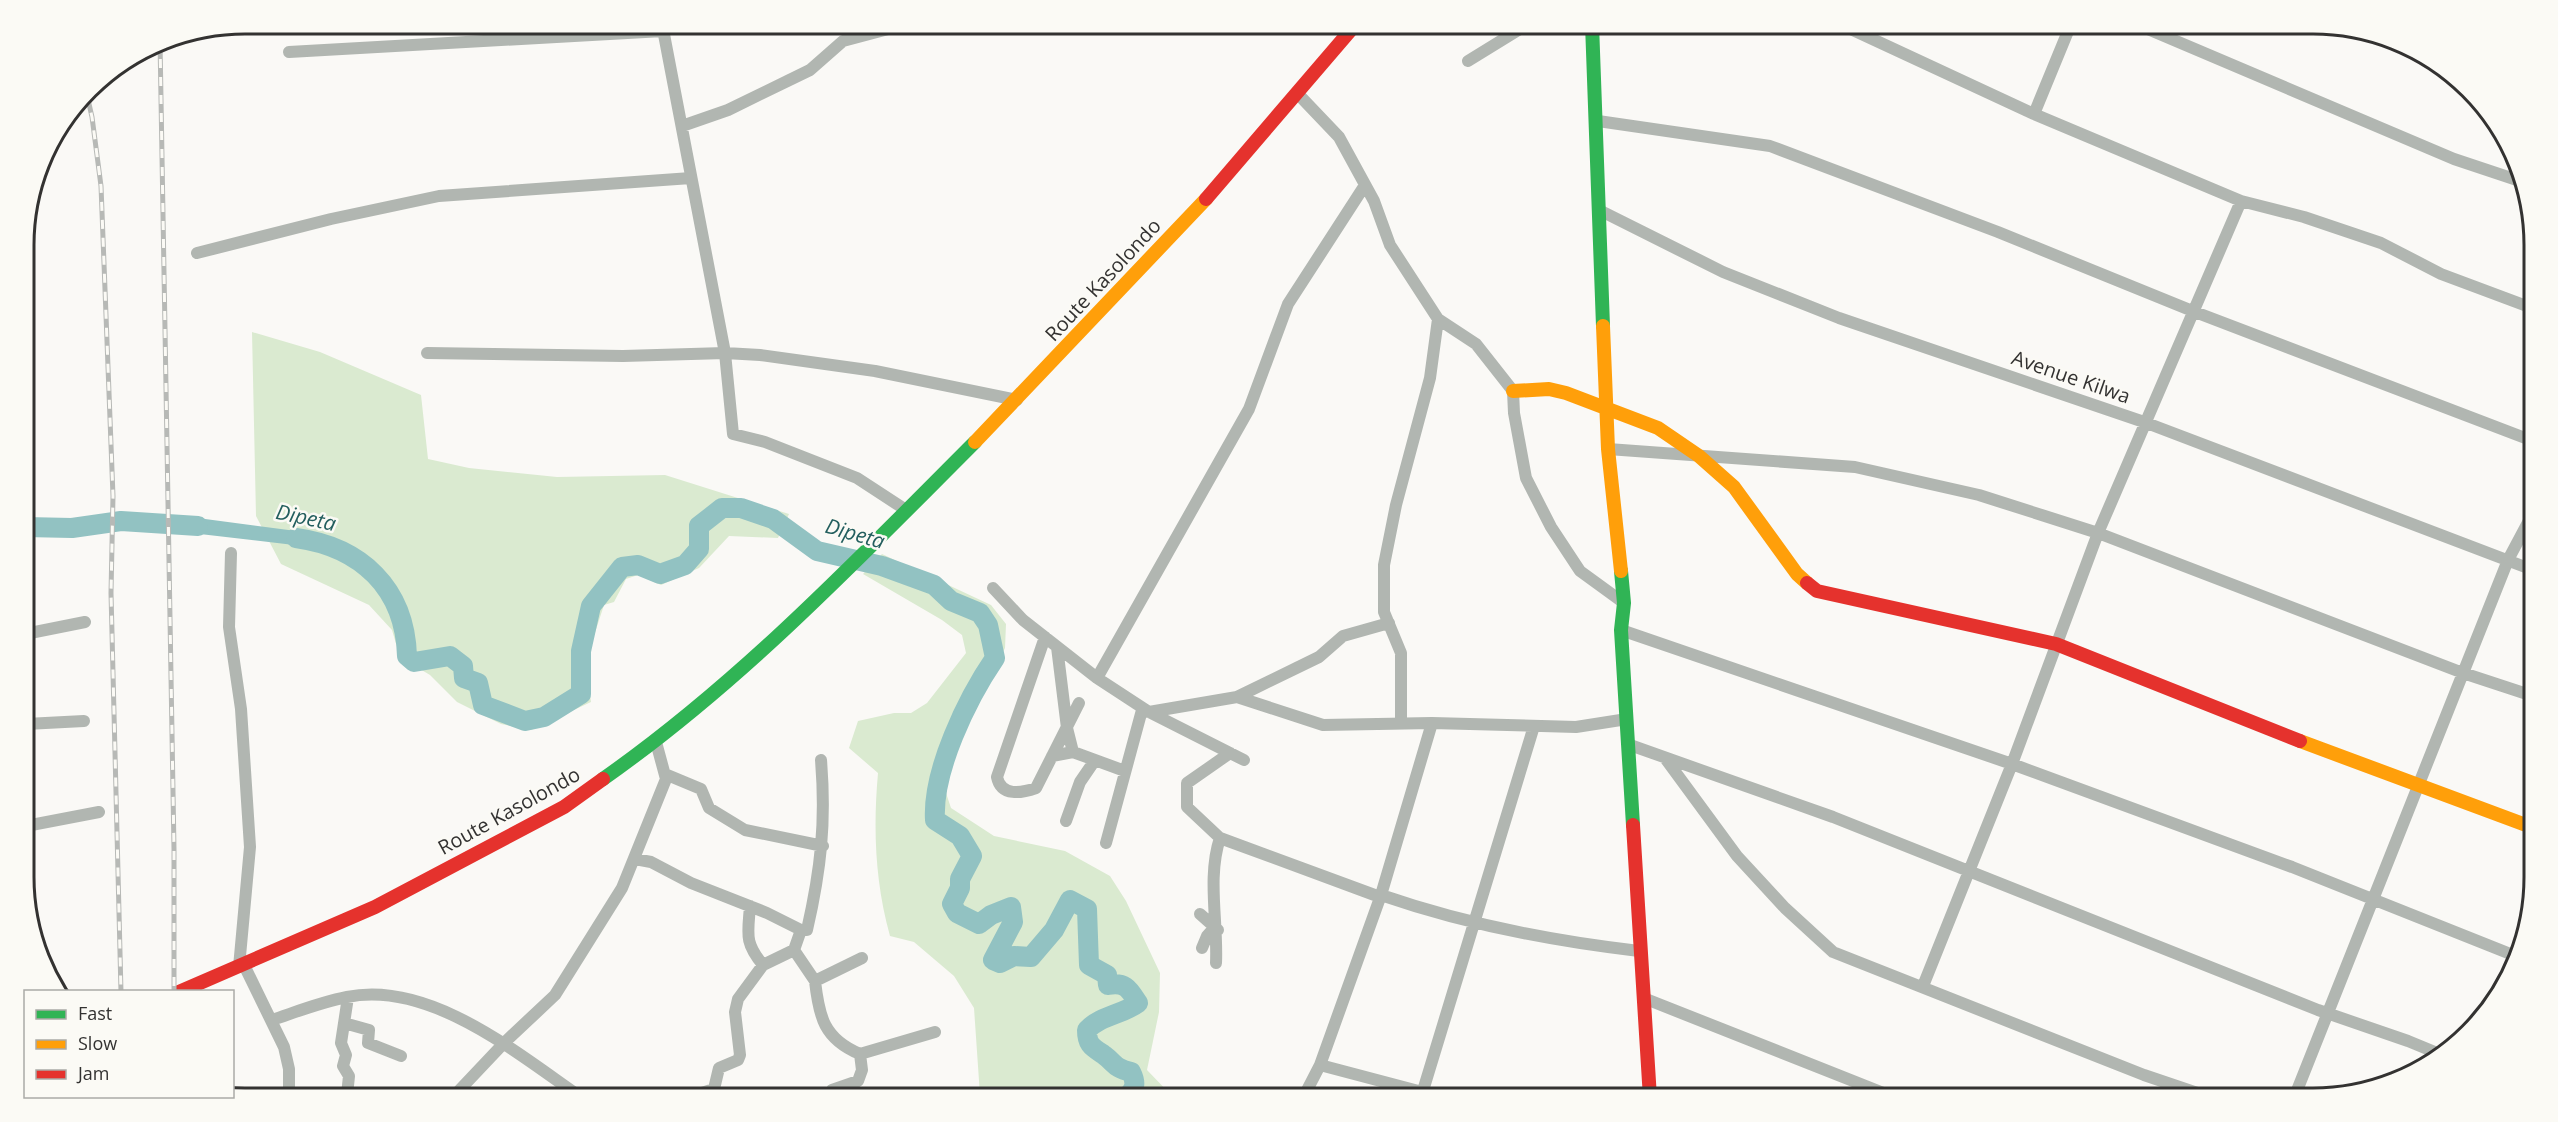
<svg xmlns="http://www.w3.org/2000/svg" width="2558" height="1122" viewBox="0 0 2558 1122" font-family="'Open Sans',sans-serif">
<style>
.green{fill:#daead0}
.water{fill:#92c2c2}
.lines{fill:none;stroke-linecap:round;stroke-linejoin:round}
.river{stroke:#92c2c2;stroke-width:20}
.street{stroke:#b1b6b1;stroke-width:12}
.fast{stroke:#30b455;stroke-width:14}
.slow{stroke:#ff9f0a;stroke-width:14}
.jam{stroke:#e5322d;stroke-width:14}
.rail-casing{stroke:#b7b9b6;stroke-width:5}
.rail{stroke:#fbfaf5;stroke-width:3;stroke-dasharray:9;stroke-linecap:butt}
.labels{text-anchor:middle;stroke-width:5;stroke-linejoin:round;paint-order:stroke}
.street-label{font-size:20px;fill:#333231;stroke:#fbfaf5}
.water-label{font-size:21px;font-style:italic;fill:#235e5e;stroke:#fbfaf5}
.rim{fill:none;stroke:#333231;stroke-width:3}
</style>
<rect width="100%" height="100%" fill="#faf9f6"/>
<path class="green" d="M252 332 320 352 421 395 428 459 469 468 557 477 665 475 789 514 778 538 729 536 699 568 661 585 638 575 626 579 614 602 604 605 585 663 591 702 531 730 501 724 457 702 430 675 400 657 392 630 369 605 281 564 256 516Z
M882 554 991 605 1006 624 1005 648 951 756 946 793 951 808 994 836 1065 851 1110 876 1126 901 1160 973 1159 1012 1147 1070 1174 1098H983L980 1095 974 1008 954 976 914 942 890 936C875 882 873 829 878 773L849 748 858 721 894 713H911L927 703 966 653 962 635 942 620 863 574Z"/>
<path class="water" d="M175 515 296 531 322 542 294 545 174 531Z"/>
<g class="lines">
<path class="river" d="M25 527 72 528 121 521 198 526
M296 538C361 547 405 588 407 656L414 662 450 656 463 666 464 678 478 683 483 705 525 721 544 717 581 694V651L591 606 622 567 638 565 660 574 685 565 699 549V526L722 508H741L773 519 817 551 882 566 934 585 951 601 980 613 988 625 995 658C967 699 932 771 935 820L960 836 972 856 960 879V888L952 904 957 913 979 924 991 915 1011 907 1013 922 993 960 1000 963 1014 956 1031 957 1054 930 1070 900 1087 909 1089 965 1107 975 1108 985C1126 982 1129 989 1138 1003 1122 1015 1101 1015 1087 1030 1087 1045 1092 1047 1104 1055 1116 1064 1114 1068 1131 1072 1137 1084 1135 1090 1125 1098"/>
<path class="street" d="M662 24 725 353 733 434 765 442 857 478 906 510
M1840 24 2034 114 2241 201 2304 217 2381 243 2441 274 2532 308
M2136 24 2454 159 2523 182
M289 52 663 31
M1468 61 1528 24
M1298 94 1339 137 1374 201 1390 245 1438 319 1476 344 1513 391 1514 413 1526 478 1551 527 1580 571 1624 603
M2034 114 2071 24
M1598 121 1770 146 1998 232 2195 312 2533 441
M682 126 728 110 810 70 843 41 907 24
M1601 211 1723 272 1839 318 2144 422 2533 570
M197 253 331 219 439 196 691 178
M427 353 623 356 725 353 760 355 875 371 1017 400
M1608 449 1855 467 1979 495 2098 533 2463 673 2533 696
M231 553 229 627 241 709 250 847 239 967
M993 588 1023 620 1097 678 1149 712 1237 697 1323 725 1432 723 1576 727 1627 719
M1621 630 2012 764 2292 867 2518 957
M25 634 85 622
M1045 637 997 777C1001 797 1022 793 1036 788L1079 703
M1057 647 1067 728 1073 752
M1097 678 1249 409 1288 304 1365 185
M1237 697 1319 657 1343 636 1389 623
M1149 712 1244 760
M26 724 84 721
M1401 724V653L1384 612V565L1396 505 1430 378 1438 319
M1630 745 1833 817 2318 1010 2408 1041 2442 1055
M1230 753 1187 783V807L1220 838 1380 897
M1052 756 1073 752 1125 771
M1665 758 1737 856 1785 908 1833 952 2144 1075 2212 1098
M665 774 701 789 709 808 745 830 823 846
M1066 821 1080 782 1095 760
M26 826 99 812
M1106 843 1142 710
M635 859 651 862 691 883 767 913 801 930H807C821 869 826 822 821 760
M1381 895C1465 924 1551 941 1639 951
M1200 914 1218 930
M1202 948 1207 936 1215 927
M794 950 815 981
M1216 963C1218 922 1207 877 1220 838
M244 965 284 1047 289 1069V1098
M763 965 794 950 801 930
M1923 986 2012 764 2098 533 2241 201
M1646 999 1896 1098
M272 1020C296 1012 321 1002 347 997 430 980 518 1054 582 1098
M344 1023 369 1030 368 1043 401 1056
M860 1054C824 1039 819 1017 815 981L862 958
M1320 1065 1445 1098
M1422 1094 1534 726
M347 1095 349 1076 343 1066 346 1055 341 1043 348 997
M452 1098 504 1043 555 995 622 888 666 779 656 742
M687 1098 714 1089 719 1068 738 1060 740 1055 735 1012 738 999 763 965C744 942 748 934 750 906
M829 1098 832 1090 858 1081 862 1070 860 1054 935 1032
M1303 1098 1320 1065 1381 895 1432 723
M2294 1098 2508 560 2533 513"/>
<path class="fast" d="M1592 24 1603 326
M1621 571 1624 603 1621 630 1633 825
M603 779C741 682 856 561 975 442"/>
<path class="slow" d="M1603 326 1608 449 1621 571
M1513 391 1549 389 1566 393 1658 428 1699 456 1734 487 1797 574 1807 583
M975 442 1206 199
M2300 741 2534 828"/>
<path class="jam" d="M1206 199 1356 24
M1807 583 1817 591 2056 644 2300 741
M1633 825 1650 1098
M179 992 375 907 564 807 603 779"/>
<g class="rail-casing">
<path id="rail" d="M160 41 174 849V992
M87 95 92 117 101 186 113 496 111 593 121 992"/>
</g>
<use href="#rail" class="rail"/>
</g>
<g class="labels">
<g class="street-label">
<text transform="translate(1103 280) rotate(-47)" y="7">Route Kasolondo</text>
<text transform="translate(2071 377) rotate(19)" y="7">Avenue Kilwa</text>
<text transform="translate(509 811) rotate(-29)" y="7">Route Kasolondo</text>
</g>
<g class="water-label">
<text transform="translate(306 518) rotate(12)" y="7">Dipeta</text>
<text transform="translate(855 534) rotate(16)" y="7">Dipeta</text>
</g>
</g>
<path d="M0 0H2558V1122H0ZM245 34H2313A211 211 0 0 1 2524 245V877A211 211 0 0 1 2313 1088H245A211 211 0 0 1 34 877V245A211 211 0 0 1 245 34Z" fill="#fbfaf5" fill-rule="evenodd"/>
<path class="rim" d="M245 34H2313A211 211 0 0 1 2524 245V877A211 211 0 0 1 2313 1088H245A211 211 0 0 1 34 877V245A211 211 0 0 1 245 34Z"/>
<rect x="24" y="990" width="210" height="108" fill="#fbfaf5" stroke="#abaaa7" stroke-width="1.5"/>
<rect x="36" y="1010" width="30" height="9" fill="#30b455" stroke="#abaaa7" stroke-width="1.5"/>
<text x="78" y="1020" font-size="18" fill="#333231">Fast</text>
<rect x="36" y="1040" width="30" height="9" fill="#ff9f0a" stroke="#abaaa7" stroke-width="1.5"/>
<text x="78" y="1050" font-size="18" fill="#333231">Slow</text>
<rect x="36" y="1070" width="30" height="9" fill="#e5322d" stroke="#abaaa7" stroke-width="1.5"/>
<text x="78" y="1080" font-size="18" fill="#333231">Jam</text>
</svg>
